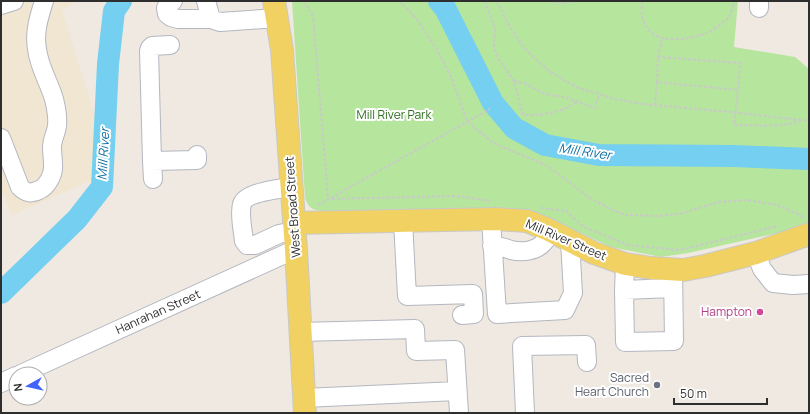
<svg xmlns="http://www.w3.org/2000/svg" width="810" height="414" viewBox="0 0 810 414" font-family="Manrope,sans-serif">
<style>
.education{fill:#f0e6d1}
.green{fill:#b6e59e}
.lines{fill:none;stroke-linecap:round;stroke-linejoin:round}
.river{stroke:#75cff0;stroke-width:22}
.minor-casing{stroke:#b4b7c1;stroke-width:20}
.major-casing{stroke:#c9c9c9;stroke-width:24}
.path{stroke:#c9c9c9;stroke-width:2;stroke-dasharray:3 2;stroke-linecap:butt}
.minor{stroke:#fff;stroke-width:18}
.major{stroke:#f2d163;stroke-width:22}
.hotel-dot{fill:#d1479c;stroke:#fff;stroke-width:1.5}
.worship-dot{fill:#6b7280;stroke:#fff;stroke-width:1.5}
.labels{text-anchor:middle;stroke-width:4;stroke-linejoin:round;paint-order:stroke}
.park-label{font-size:12px;fill:#2c6e1b;stroke:#fff}
.street-label{font-size:12px;fill:#2e2e2e;stroke:#fff}
.hotel-label{font-size:12px;fill:#b23c85;stroke:#fff;text-anchor:end}
.worship-label{font-size:12px;fill:#5b616d;stroke:#fff;text-anchor:end}
.water-label{font-size:13px;font-style:italic;fill:#0d6fa3;stroke:#fff}
</style>
<rect width="100%" height="100%" fill="#efe9e1"/>
<path class="education" d="M1 1H78L62 10 112 171 12 215 1 189Z"/>
<path class="green" d="M292 1H738L734 47 795 57 809 69V226L688 253 661 257 611 247 553 220 520 209 328 211C316 211 308 210 305 197Z"/>
<g class="lines">
<path class="river" d="M439 1 445 8 493 103 514 128 545 145 599 155 734 156 809 159
M1 293 77 219 102 187 108 64 114 11 121 1"/>
<g class="minor-casing">
<path id="minor" d="M173 1 169 4 166 8 167 14 171 17 178 19H211L220 22 277 18
M206 1 211 19
M759 1V8
M1 5 14 1
M170 45 152 46 150 48 149 51 152 161 197 160V155
M1 138 20 187C26 193 30 194 39 190 47 187 54 174 53 165 53 159 52 153 52 147 52 140 56 133 57 126 58 117 56 107 54 99 49 82 39 67 37 49 34 32 39 17 44 1
M152 161 153 179
M291 187C280 189 246 192 242 204 239 214 243 231 244 241L247 245H255L279 234 294 231
M491 219 497 314 565 310 573 293 570 241
M403 221 407 296 473 294 474 314 462 315
M492 246C502 246 502 247 511 250 522 253 537 251 544 242 547 239 549 235 551 231
M756 253 762 269 773 283 793 285 809 284
M625 264 624 290 625 342 674 341 673 269
M624 290 672 288
M300 332 415 329 416 351 455 350 459 413
M21 374 296 249
M1 383 16 376
M304 398 457 391
M525 413 522 346 586 345 587 362"/>
</g>
<g class="major-casing">
<path id="major" d="M274 1 282 50 296 249 305 413
M294 223 496 219 527 221 547 229 594 253 625 264 651 268 683 270 705 266 756 253 809 234"/>
</g>
<path class="path" d="M304 1 313 16 328 199 457 196 491 201
M399 1 416 18 436 48 451 77 467 121 493 143 548 166 590 198 610 209 626 215 657 216 679 214 719 202 747 200 777 205 800 215 804 218
M485 1 487 8 491 18 495 29 494 46 497 57 514 81 523 115C542 116 563 112 578 101
M497 1 507 22 519 41 531 55 549 71 576 87 615 99 642 104 740 113 809 121
M547 1 563 3 575 1
M643 1C641 9 641 14 644 22 652 46 689 40 707 33 714 30 720 25 725 20 727 19 729 18 730 16 732 12 733 5 734 1
M658 57 662 38
M514 81 526 84 545 94 564 97 595 108 599 95
M657 82 658 57 740 63 738 90
M655 105 657 82 738 90 734 125C756 125 779 128 800 121
M318 205 490 109
M541 208 566 211 584 227 628 245 680 250 778 226"/>
<use href="#minor" class="minor"/>
<use href="#major" class="major"/>
</g>
<circle class="hotel-dot" cx="760" cy="312" r="4"/>
<circle class="worship-dot" cx="657" cy="385" r="4"/>
<g class="labels">
<g class="park-label">
<text x="394" y="119">Mill River Park</text>
</g>
<g class="street-label">
<text transform="translate(293 207) rotate(-94)" y="4">West Broad Street</text>
<text transform="translate(566 240) rotate(23)" y="4">Mill River Street</text>
<text transform="translate(158 312) rotate(-24)" y="4">Hanrahan Street</text>
</g>
<g class="hotel-label">
<text x="752" y="316">Hampton</text>
</g>
<g class="worship-label">
<text x="649" y="382">Sacred<tspan x="649" dy="14">Heart Church</tspan></text>
</g>
<g class="water-label">
<text transform="translate(585 151) rotate(8)" y="5">Mill River</text>
<text transform="translate(103 154) rotate(-87)" y="5">Mill River</text>
</g>
</g>
<rect width="810" height="414" fill="none" stroke="#2e2e2e" stroke-width="4"/>
<g transform="translate(28 386) rotate(262)"><circle r="19" fill="#ffffff" stroke="#ababab"/>
<path d="M0-3L7 15L0 10L-7 15Z" fill="#4264fb"/>
<text y="-6" font-size="11" font-weight="bold" text-anchor="middle" fill="#2e2e2e">N</text>
</g>
<path d="M674 398v6h93v-6" fill="none" stroke="#2e2e2e" stroke-width="2"/>
<text x="680" y="398" font-size="12" fill="#2e2e2e" stroke="#ffffff" stroke-width="3" paint-order="stroke">50 m</text>
</svg>
